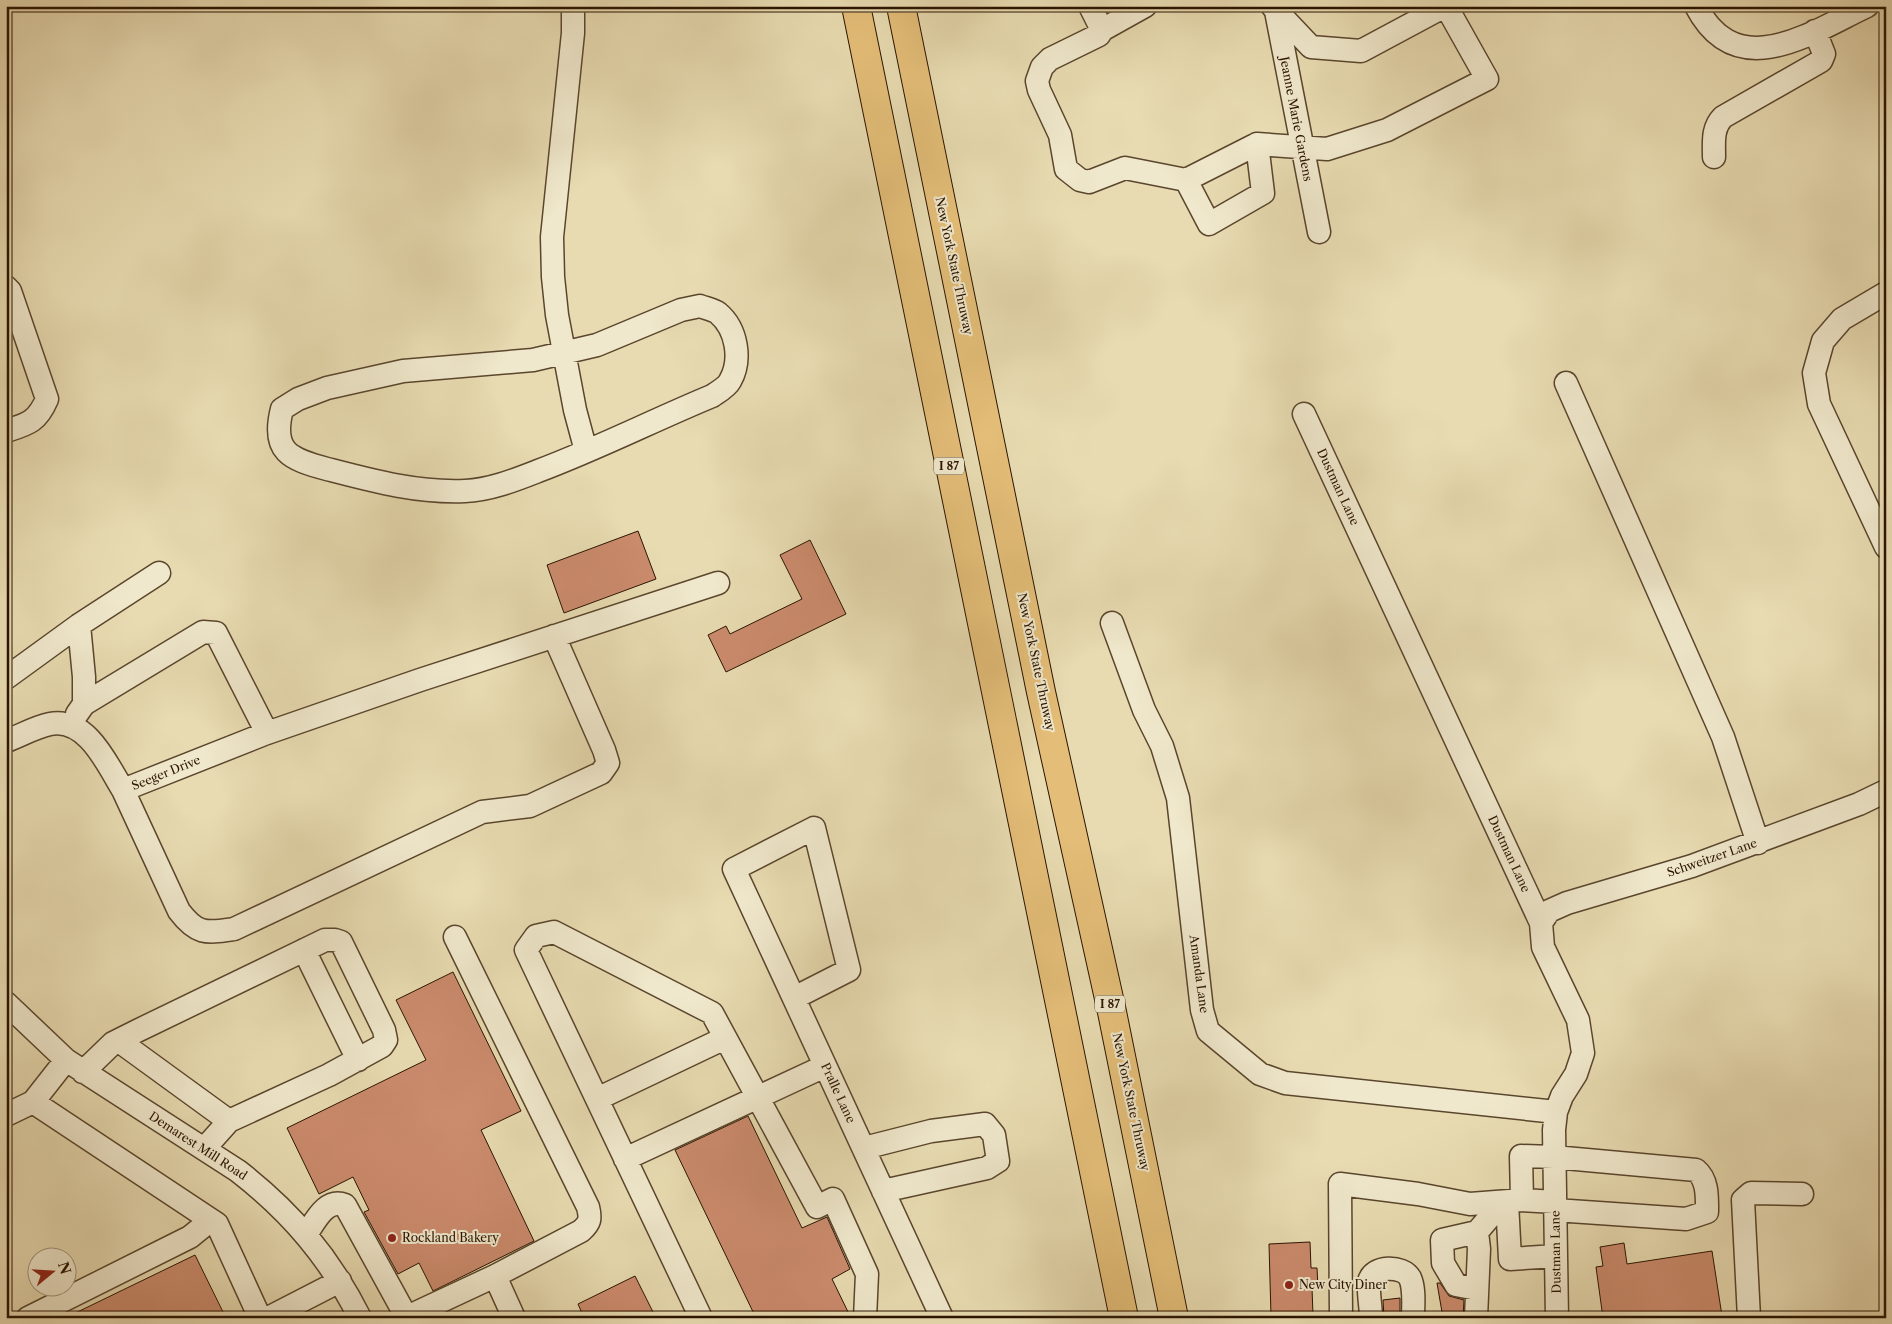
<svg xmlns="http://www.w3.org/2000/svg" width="1892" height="1324" viewBox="0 0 1892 1324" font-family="'Libre Caslon Text',serif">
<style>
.building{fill:#cb8b6d;stroke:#2a1401}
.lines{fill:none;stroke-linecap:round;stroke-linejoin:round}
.minor-casing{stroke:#5a462d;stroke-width:25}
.highway-casing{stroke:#2a1401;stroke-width:30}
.minor{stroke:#f0e8cc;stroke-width:22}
.highway{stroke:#e4be78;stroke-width:28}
.poi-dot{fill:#8f2418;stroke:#f0e8cc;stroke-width:2}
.labels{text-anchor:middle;stroke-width:4;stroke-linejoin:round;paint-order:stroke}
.shield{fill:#f0e8cc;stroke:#65543e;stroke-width:1}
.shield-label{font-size:11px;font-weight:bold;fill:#2a1401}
.street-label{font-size:12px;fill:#2a1401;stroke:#f0e8cc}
.poi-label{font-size:12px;fill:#2a1401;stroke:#f0e8cc;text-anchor:start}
</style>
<rect width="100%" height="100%" fill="#e8dbb1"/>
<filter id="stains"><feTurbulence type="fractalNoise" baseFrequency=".004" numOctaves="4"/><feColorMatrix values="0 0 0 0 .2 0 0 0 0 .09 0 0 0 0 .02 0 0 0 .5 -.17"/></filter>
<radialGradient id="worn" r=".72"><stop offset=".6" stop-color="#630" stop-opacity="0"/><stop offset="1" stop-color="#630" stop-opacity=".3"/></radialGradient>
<path class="building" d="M638 531 656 579 564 613 547 565Z
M810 540 846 614 726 672 708 635 726 626 730 634 802 599 780 555Z
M453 972 521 1111 481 1130 534 1241 433 1291 419 1263 398 1274 364 1212 369 1210 353 1177 319 1194 287 1128 426 1060 396 1000Z
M748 1116 802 1228 827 1217 850 1269 832 1279 851 1318H756L675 1150Z
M1310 1242 1311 1268H1317L1318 1288H1312L1313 1315 1271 1316 1269 1244Z
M1624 1243 1627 1264 1712 1251 1722 1316 1603 1318 1596 1267 1603 1266 1600 1247Z
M195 1255 226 1318H65Z
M635 1276 656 1318H584L578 1304Z
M1437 1283H1440L1449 1296 1464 1300 1463 1318H1443Z
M1400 1298V1318H1384L1383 1300Z"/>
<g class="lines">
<g class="minor-casing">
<path id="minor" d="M573 6V33L552 237 553 277 557 315 575 410 586 451
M1090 6 1102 30 1145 6
M1275 6 1319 232
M1696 6C1737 85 1810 33 1867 6
M1273 7 1311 47 1361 51 1445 6
M1102 30 1099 35 1050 59 1042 67 1037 81 1039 90 1060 135 1066 169 1080 180 1089 182 1125 168 1186 180 1257 144 1327 149 1387 130 1487 79 1446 6
M1714 157C1714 142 1712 128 1723 117L1821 61 1824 54 1815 31
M1186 180 1209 224 1263 193 1257 144
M6 287 10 291 47 399C37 422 28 424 6 431
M1886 293 1842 319 1823 341 1814 373 1819 404 1886 547
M700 306C705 308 714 310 718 313 737 329 742 360 730 381 727 387 718 392 712 396 654 420 597 449 538 471 515 480 490 490 465 491 417 493 373 481 327 469 290 459 271 452 282 409L298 399 327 388 403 371 533 360 597 345 681 310Z
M1566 383 1723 737 1758 843
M1304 414 1541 923 1543 947 1578 1020 1583 1053 1576 1074 1562 1096 1556 1112 1554 1130 1557 1318
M1112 623 1144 710 1162 746 1178 798 1202 1010 1208 1031 1260 1074 1285 1083 1556 1112
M6 678 79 625 159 573
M84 704 203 632 216 633 267 733
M77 714 84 704V677L79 625
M6 741C20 736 35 727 50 724 87 717 107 764 123 790L267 733 420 680 718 583
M123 790 179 911C197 935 206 933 234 929L482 812 530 806 601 773 608 763 604 750 554 636
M1541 923 1549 911 1567 903 1692 866 1859 804 1886 791
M304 950 358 1060
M794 998 849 970 814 828 734 869 942 1318
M6 1003 66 1060 238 1171C291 1212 330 1258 360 1318
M119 1041 229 1121
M66 1060 33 1102 217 1224 260 1318
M83 1072 113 1043 139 1030 325 940H335L341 942 384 1030 386 1040 382 1046 329 1075 229 1121 204 1149
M597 1099 725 1038
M6 1115 33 1102
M864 1148 931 1131 985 1124 994 1135 998 1161 987 1168 883 1191
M625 1159 825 1066
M1507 1202 1510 1259 1556 1256
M1555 1202 1522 1200 1521 1156 1554 1157 1696 1170C1708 1180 1707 1197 1707 1212L1686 1219 1555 1210
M307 1233C316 1220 326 1198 345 1205L407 1318
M495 1276 514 1318
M1477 1289 1456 1285 1443 1263 1442 1240 1477 1232
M28 1318 190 1237 211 1220
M268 1318 340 1281
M405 1318 495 1276 581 1231C590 1223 591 1219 588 1207L455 937
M701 1318 526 950 536 936 554 932 712 1013 817 1207 833 1199 867 1274 865 1318
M1341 1318 1340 1184 1418 1194 1470 1204 1522 1200
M1371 1318C1371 1307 1368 1293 1369 1282 1372 1265 1403 1265 1410 1278 1415 1289 1413 1306 1413 1318
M1476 1318 1479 1249 1477 1232 1494 1212 1492 1203
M1749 1318 1743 1200 1751 1193 1802 1194"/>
</g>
<g class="highway-casing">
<path id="highway" d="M856 6 1124 1318
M901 6 1041 692 1112 1012 1174 1318"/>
</g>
<use href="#minor" class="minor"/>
<use href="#highway" class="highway"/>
</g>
<g class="poi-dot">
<circle cx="392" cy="1238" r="5"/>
<circle cx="1289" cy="1285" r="5"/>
</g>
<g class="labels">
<g class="shield">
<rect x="934" y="457.5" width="30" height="17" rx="4"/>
<rect x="1095" y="995.5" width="30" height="17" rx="4"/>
</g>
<g class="shield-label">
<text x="949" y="470">I 87</text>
<text x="1110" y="1008">I 87</text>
</g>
<g class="street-label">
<text transform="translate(1296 119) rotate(79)" y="4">Jeanne Marie Gardens</text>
<text transform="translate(954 266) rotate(78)" y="4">New York State Thruway</text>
<text transform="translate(1338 487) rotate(65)" y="4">Dustman Lane</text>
<text transform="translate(1036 662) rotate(78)" y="4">New York State Thruway</text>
<text transform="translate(166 773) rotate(-22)" y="4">Seeger Drive</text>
<text transform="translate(1509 854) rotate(65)" y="4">Dustman Lane</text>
<text transform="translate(1712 858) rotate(-19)" y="4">Schweitzer Lane</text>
<text transform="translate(1199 974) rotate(82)" y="4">Amanda Lane</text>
<text transform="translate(838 1093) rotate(65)" y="4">Pralle Lane</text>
<text transform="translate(1131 1102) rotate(78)" y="4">New York State Thruway</text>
<text transform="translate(198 1146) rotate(33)" y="4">Demarest Mill Road</text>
<text transform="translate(1556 1252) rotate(-91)" y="4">Dustman Lane</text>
</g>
<g class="poi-label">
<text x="402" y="1242">Rockland Bakery</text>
<text x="1299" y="1289">New City Diner</text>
</g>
</g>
<rect width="1892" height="1324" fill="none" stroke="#e8dbb1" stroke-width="25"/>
<rect x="8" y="8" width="1877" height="1309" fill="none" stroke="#2a1401" stroke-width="2.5"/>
<rect x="12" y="12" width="1867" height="1299" fill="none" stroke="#2a1401"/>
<g transform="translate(52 1272) rotate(72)"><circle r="24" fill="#f0e8cc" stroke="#a1937b"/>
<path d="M0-4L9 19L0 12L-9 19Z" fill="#8f2418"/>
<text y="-8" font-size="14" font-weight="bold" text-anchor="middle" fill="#2a1401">N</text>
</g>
<rect width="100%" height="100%" filter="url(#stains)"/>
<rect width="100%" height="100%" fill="url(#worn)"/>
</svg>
